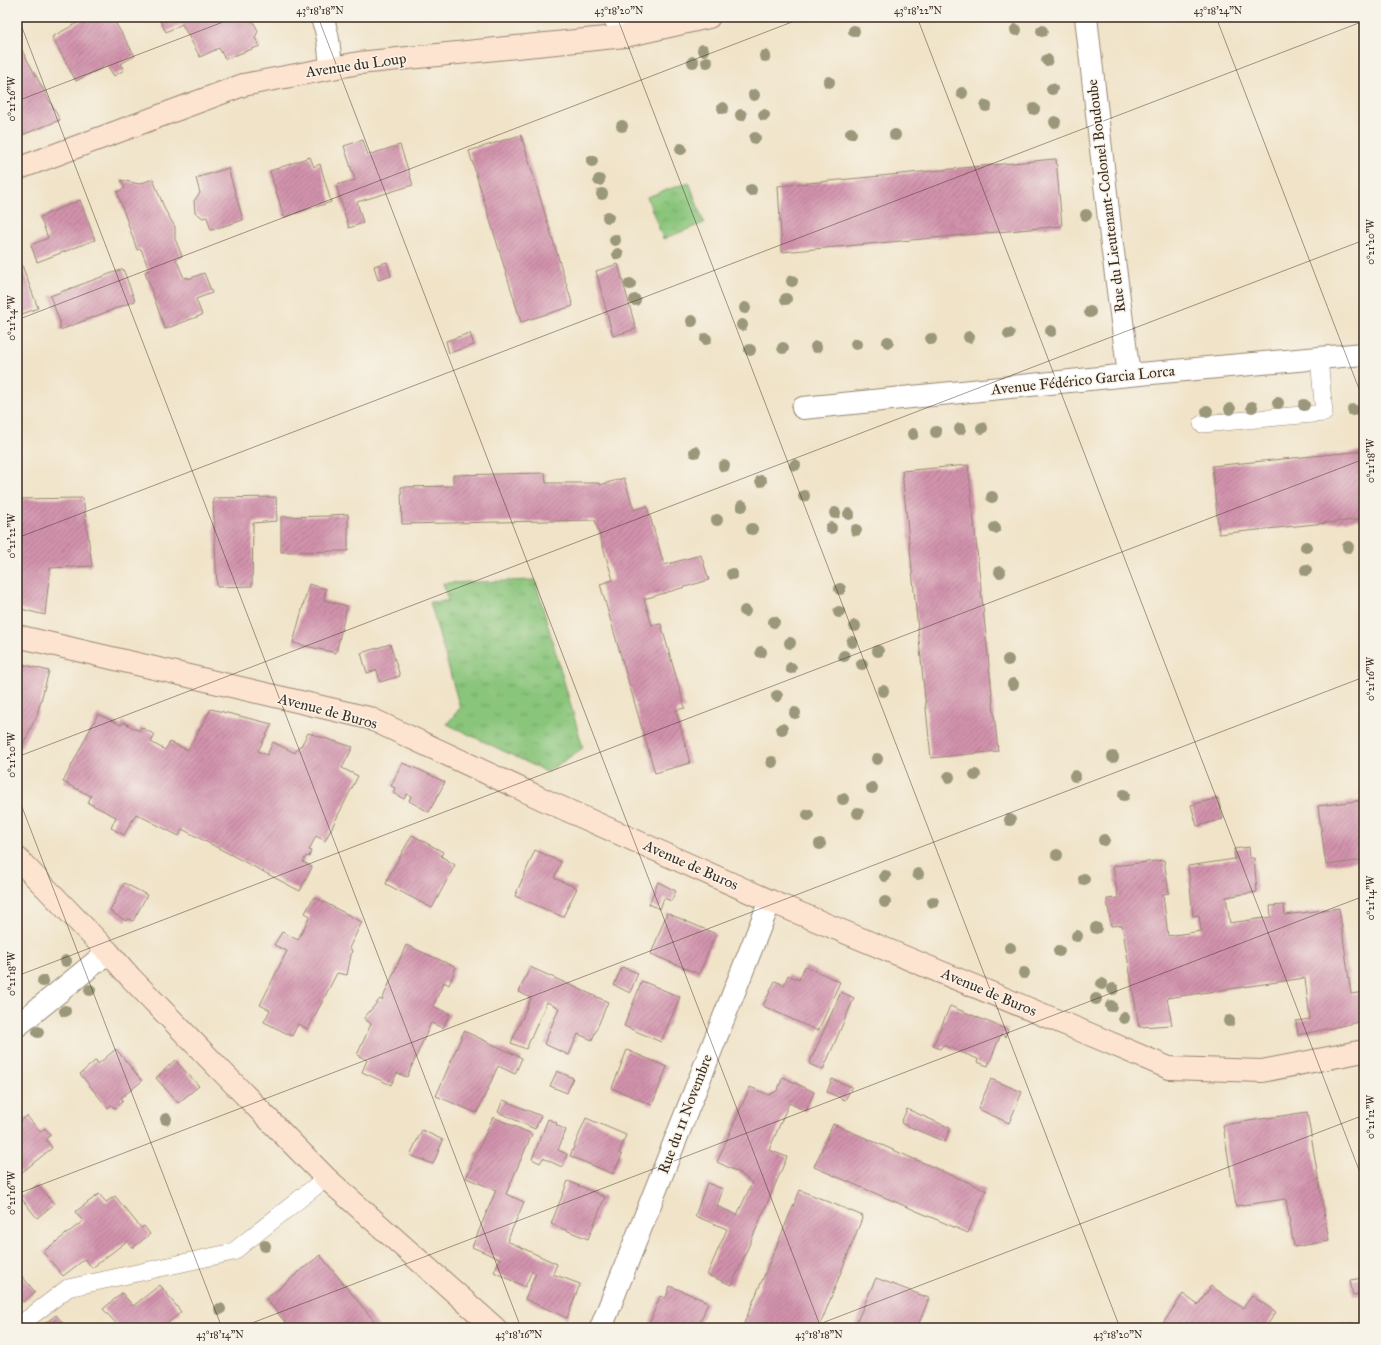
<svg xmlns="http://www.w3.org/2000/svg" width="1381" height="1345" viewBox="0 0 1381 1345" font-family="'IM FELL Great Primer',serif">
<style>
.grass{fill:url(#grass-tufts);stroke:#62784c}
.park{fill:url(#park-crowns);stroke:#62784c}
.building{fill:url(#building-hatch)}
.lines{fill:none;stroke-linecap:round;stroke-linejoin:round}
.lane-casing{stroke:#968673;stroke-width:18}
.street-casing{stroke:#968673;stroke-width:24}
.secondary-casing{stroke:#968673;stroke-width:24}
.lane{stroke:#fff;stroke-width:17}
.street{stroke:#fff;stroke-width:22}
.secondary{stroke:#fde4d1;stroke-width:22}
.tree{fill:#9a977a}
.ticks{fill:none;stroke:#3b2a1e;stroke-width:1;stroke-opacity:0.45}
.labels{text-anchor:middle;stroke-width:3;stroke-linejoin:round;paint-order:stroke}
.street-label{font-size:15px;fill:#3b2a1e;stroke:#f7f3e8}
.neatline{fill:none;stroke:#3b2a1e;stroke-width:1.5}
.ticks-label{font-size:10px;text-anchor:middle;fill:#3b2a1e}
</style>
<defs>
<pattern id="grass-tufts" width="24" height="20" patternUnits="userSpaceOnUse"><rect width="24" height="20" fill="#8ac57b"/><path d="M3 7l-1-3M5 7V3M7 7l1-3M15 17l-1-3M17 17v-4M19 17l1-3" fill="none" stroke="#72a064"/></pattern>
<pattern id="park-crowns" width="20" height="18" patternUnits="userSpaceOnUse"><rect width="20" height="18" fill="#8ac57b"/><path d="M2 6a3 3 0 1 1 6 0M12 15a3 3 0 1 1 6 0" fill="none" stroke="#72a064"/></pattern>
<pattern id="building-hatch" width="6" height="6" patternUnits="userSpaceOnUse"><rect width="6" height="6" fill="#d192ac"/><path d="M-1 1l2-2M0 6l6-6M5 7l2-2" fill="none" stroke="#ab778b"/></pattern>
</defs>
<rect width="100%" height="100%" fill="#f7f3e8"/>
<filter id="ink" filterUnits="userSpaceOnUse"><feTurbulence type="fractalNoise" baseFrequency=".025" numOctaves="2"/><feDisplacementMap in="SourceGraphic" scale="8" xChannelSelector="R" yChannelSelector="G"/><feConvolveMatrix kernelMatrix="1 2 1 2 8 2 1 2 1" color-interpolation-filters="sRGB"/></filter>
<filter id="wash" filterUnits="userSpaceOnUse"><feTurbulence type="fractalNoise" baseFrequency=".012" numOctaves="4" result="noise"/><feDisplacementMap in="SourceGraphic" scale="16" xChannelSelector="R" yChannelSelector="G"/><feGaussianBlur stdDeviation="0.9" result="paint"/><feColorMatrix in="noise" values="0 0 0 0 0 0 0 0 0 0 0 0 0 0 0 0 0 1.4 0 .05"/><feComposite in="paint" operator="in"/></filter>
<g filter="url(#wash)">
<rect width="100%" height="100%" fill="#f0e3c8"/>
<path class="grass" d="M535 580 583 748 547 772 447 724 460 708 430 602 448 601 443 583Z"/>
<path class="park" d="M689 182 704 223 663 239 647 197Z"/>
<g id="blocks">
<path class="building" d="M88 17H112L135 56 120 64 124 70 114 76 107 65 76 81 52 37Z
M158 17H243L244 20 253 21 258 31 255 38 260 46 225 59 219 48 200 57 182 24 166 32Z
M17 41 60 120 17 137Z
M521 135 573 306 521 322 469 151Z
M363 140 368 155 400 145 413 185 357 202 363 223 349 228 336 185 355 180 344 146Z
M310 157 314 167 320 164 331 202 284 217 270 171Z
M1054 159H1056L1062 226 782 252 778 186Z
M228 168 243 220 211 230 207 217 203 218 195 212 194 201 200 193 196 178Z
M153 179 165 210 175 227V239L182 256 176 259 184 278 188 277V279L204 273 212 293 196 299 202 315 165 329 145 272 149 270 141 249 137 250 117 192 125 188 121 180 139 184Z
M80 200 95 240 37 262 31 245 48 238 40 217Z
M17 252 38 308 17 316Z
M387 262 391 276 378 280 374 266Z
M618 264 636 329 613 336 596 271Z
M123 269 135 301 60 330V322L50 296Z
M470 333 474 345 449 353 446 341Z
M1364 451V519L1219 534 1212 466Z
M968 465 998 751 931 758 902 471Z
M545 473 546 483H599L600 485 624 478 634 510 647 506 664 565 701 555 709 580 644 599 652 625 661 624 685 708 676 710 690 763 655 773 600 584 613 580 595 520 402 524 401 487 453 486V475Z
M276 497 277 521 253 523 252 586 217 587 213 498Z
M83 498 92 566 50 568 45 615 17 608V499Z
M348 514V551L281 552V517L330 516V515Z
M309 584 326 589 324 600 347 606 336 653 293 643Z
M390 644 400 676 380 682 377 670 367 673 361 653Z
M17 663 49 671 37 715 21 748 17 746Z
M211 709 272 724 258 751 267 755 273 742 295 753 299 746H301L308 733 353 747 342 768 358 776 325 841 316 836 309 850 311 851 309 857 306 856 303 862 312 867 300 891 182 829 179 836 136 814 124 835 111 828 116 817 88 803 91 796 63 782 98 714 121 725 123 722 139 731 141 727 155 735 151 742 165 750 170 742 188 750Z
M402 763 420 770 445 782 429 812 409 801 411 796 407 794 404 799 393 793 395 788 391 786Z
M1218 798 1223 819 1197 826 1191 805Z
M1364 800V860L1326 865 1318 806Z
M412 835 443 852 441 856 455 865 432 908 386 884 389 876Z
M1249 847 1250 858H1254L1257 892 1226 897 1230 923 1271 917 1270 906 1284 905 1285 915 1339 908 1351 994 1364 992V1021L1298 1035 1296 1021 1310 1019 1305 978 1167 998 1172 1025 1139 1027 1122 925 1111 926 1107 899 1118 898 1113 866 1164 860 1169 893 1163 894 1168 936 1201 931 1199 915 1193 916 1188 866 1235 859 1234 849Z
M535 850 561 862 554 878 577 888 563 917 515 896Z
M658 882 676 891 671 901 664 898 660 909 649 904Z
M124 883 147 895 133 921 128 918 126 921 110 911Z
M314 897 362 922 349 948 352 950 347 975 337 973 308 1029 298 1024 292 1036 264 1022 270 1010 260 1005 287 951 274 945 282 932 298 940 310 916 305 913Z
M667 913 716 934 699 974 651 954Z
M406 945 456 967 449 985 444 982 433 1006 450 1014 443 1028 431 1023 407 1077 397 1073 391 1085 362 1072 367 1060 357 1055 371 1024 364 1018 380 999 382 1000Z
M805 966 840 982 818 1031 763 1006 775 981 784 985 788 975 799 980Z
M530 967 608 1002 592 1040 578 1034 569 1055 544 1044 559 1008 547 1002 526 1049 511 1043 531 998 519 992Z
M622 967 638 973 630 993 614 985Z
M642 981 680 997 661 1042 624 1026Z
M841 992 854 998 823 1070 809 1064Z
M950 1006 1008 1030 1005 1037 1001 1034 988 1066 977 1062 978 1059 943 1045 940 1049 933 1046Z
M464 1031 522 1058 515 1074 498 1066 477 1113 436 1096Z
M116 1049 142 1081 121 1098 123 1101 116 1108 113 1107 111 1105 108 1108 80 1074 96 1060 98 1064Z
M627 1050 667 1067 652 1105 612 1088Z
M175 1060 199 1086 178 1103 156 1078Z
M557 1071 573 1078 567 1093 550 1086Z
M783 1077 814 1092 806 1111 789 1103 769 1150 787 1157 732 1285 707 1275 727 1229 695 1216 707 1183 723 1189 717 1206 737 1215 752 1183 740 1173 717 1162 750 1087 769 1095 777 1091Z
M832 1079 852 1087 845 1100 827 1092Z
M991 1079 1022 1092 1009 1123 978 1109Z
M503 1100 541 1116 535 1129 498 1112Z
M907 1109 950 1128 945 1142 901 1123Z
M1307 1112 1329 1241 1294 1247 1286 1199 1236 1206 1223 1125Z
M27 1116 40 1132 45 1128 51 1135 46 1139 52 1148 21 1173 17 1169V1124Z
M493 1117 532 1134 506 1194 524 1202 507 1241 557 1264 553 1274 580 1284 567 1318 525 1299 536 1273 532 1271 525 1287 494 1272 500 1259 472 1247 496 1190 466 1178Z
M586 1118 626 1135 619 1153 622 1155 613 1174 570 1156Z
M548 1119 557 1123 556 1125 566 1130 558 1150 567 1154 562 1167 543 1158 540 1163 532 1159Z
M833 1124 986 1190 968 1233 814 1167Z
M422 1130 443 1140 433 1164 410 1155Z
M568 1181 605 1197 588 1239 551 1224Z
M37 1185 54 1204 37 1218 21 1198Z
M800 1190 863 1216 819 1328H742Z
M99 1194 106 1202 115 1196 141 1228 144 1226 150 1234 133 1248 127 1241 92 1268 85 1259 63 1276 43 1252 83 1221 75 1212Z
M320 1255 380 1328H290L266 1299Z
M17 1270 35 1292 23 1302 19 1298 17 1300Z
M876 1278 929 1298 917 1328H854Z
M1364 1278V1294L1353 1296 1350 1280Z
M160 1285 181 1312 162 1328H120L103 1309 122 1293 133 1306Z
M670 1286 708 1302 698 1328H666L650 1322 660 1296 666 1298Z
M1211 1286 1243 1308 1252 1296 1276 1312 1265 1328H1160L1183 1294 1198 1305Z
M56 1315 63 1323 57 1328H39Z
M1353 1323 1354 1328H1325V1327Z"/>
</g>
</g>
<g filter="url(#ink)">
<use href="#blocks" fill-opacity="0" stroke="#968673" stroke-width="1"/>
<g class="lines">
<g class="lane-casing">
<path id="lane" d="M1202 424 1324 413 1319 358
M17 1327 68 1288 233 1252 326 1178"/>
</g>
<g class="street-casing">
<path id="street" d="M321 17C329 32 329 50 331 67
M614 17 625 36
M1086 17 1111 237 1129 375
M803 408 1129 375 1364 354
M17 1026 108 952
M601 1328 770 901"/>
</g>
<g class="secondary-casing">
<path id="secondary" d="M17 169 243 85 359 63 625 36 709 17
M17 636 369 718 551 803 770 901 1082 1031 1169 1068 1262 1071 1364 1051
M17 858 108 952 130 977 239 1089 326 1178 495 1328"/>
</g>
<use href="#lane" class="lane"/>
<use href="#street" class="street"/>
<use href="#secondary" class="secondary"/>
</g>
<g class="tree">
<circle cx="1016" cy="30" r="6"/>
<circle cx="854" cy="31" r="6"/>
<circle cx="1042" cy="31" r="6"/>
<circle cx="703" cy="50" r="6"/>
<circle cx="765" cy="56" r="6"/>
<circle cx="1047" cy="60" r="6"/>
<circle cx="693" cy="62" r="6"/>
<circle cx="707" cy="62" r="6"/>
<circle cx="829" cy="82" r="6"/>
<circle cx="1052" cy="89" r="6"/>
<circle cx="962" cy="93" r="6"/>
<circle cx="754" cy="95" r="6"/>
<circle cx="986" cy="106" r="6"/>
<circle cx="723" cy="108" r="6"/>
<circle cx="1034" cy="109" r="6"/>
<circle cx="741" cy="115" r="6"/>
<circle cx="764" cy="115" r="6"/>
<circle cx="1055" cy="122" r="6"/>
<circle cx="622" cy="126" r="6"/>
<circle cx="851" cy="133" r="6"/>
<circle cx="895" cy="135" r="6"/>
<circle cx="755" cy="138" r="6"/>
<circle cx="681" cy="149" r="6"/>
<circle cx="592" cy="161" r="6"/>
<circle cx="599" cy="180" r="6"/>
<circle cx="751" cy="190" r="6"/>
<circle cx="602" cy="194" r="6"/>
<circle cx="1086" cy="215" r="6"/>
<circle cx="608" cy="217" r="6"/>
<circle cx="615" cy="240" r="6"/>
<circle cx="618" cy="254" r="6"/>
<circle cx="792" cy="281" r="6"/>
<circle cx="630" cy="284" r="6"/>
<circle cx="786" cy="299" r="6"/>
<circle cx="635" cy="300" r="6"/>
<circle cx="745" cy="308" r="6"/>
<circle cx="1090" cy="312" r="6"/>
<circle cx="692" cy="321" r="6"/>
<circle cx="742" cy="325" r="6"/>
<circle cx="1051" cy="331" r="6"/>
<circle cx="1009" cy="334" r="6"/>
<circle cx="969" cy="337" r="6"/>
<circle cx="706" cy="339" r="6"/>
<circle cx="931" cy="339" r="6"/>
<circle cx="888" cy="342" r="6"/>
<circle cx="856" cy="344" r="6"/>
<circle cx="816" cy="347" r="6"/>
<circle cx="783" cy="348" r="6"/>
<circle cx="750" cy="350" r="6"/>
<circle cx="1278" cy="403" r="6"/>
<circle cx="1304" cy="405" r="6"/>
<circle cx="1252" cy="407" r="6"/>
<circle cx="1230" cy="409" r="6"/>
<circle cx="1353" cy="410" r="6"/>
<circle cx="1207" cy="411" r="6"/>
<circle cx="982" cy="428" r="6"/>
<circle cx="960" cy="429" r="6"/>
<circle cx="936" cy="432" r="6"/>
<circle cx="913" cy="434" r="6"/>
<circle cx="695" cy="452" r="6"/>
<circle cx="795" cy="465" r="6"/>
<circle cx="724" cy="466" r="6"/>
<circle cx="761" cy="481" r="6"/>
<circle cx="804" cy="496" r="6"/>
<circle cx="992" cy="497" r="6"/>
<circle cx="742" cy="506" r="6"/>
<circle cx="835" cy="513" r="6"/>
<circle cx="849" cy="514" r="6"/>
<circle cx="717" cy="520" r="6"/>
<circle cx="831" cy="528" r="6"/>
<circle cx="995" cy="528" r="6"/>
<circle cx="752" cy="529" r="6"/>
<circle cx="856" cy="530" r="6"/>
<circle cx="1306" cy="547" r="6"/>
<circle cx="1348" cy="547" r="6"/>
<circle cx="1306" cy="570" r="6"/>
<circle cx="1000" cy="572" r="6"/>
<circle cx="732" cy="574" r="6"/>
<circle cx="840" cy="589" r="6"/>
<circle cx="745" cy="611" r="6"/>
<circle cx="839" cy="612" r="6"/>
<circle cx="774" cy="622" r="6"/>
<circle cx="855" cy="626" r="6"/>
<circle cx="852" cy="642" r="6"/>
<circle cx="790" cy="643" r="6"/>
<circle cx="878" cy="651" r="6"/>
<circle cx="761" cy="652" r="6"/>
<circle cx="844" cy="656" r="6"/>
<circle cx="1008" cy="660" r="6"/>
<circle cx="862" cy="664" r="6"/>
<circle cx="791" cy="668" r="6"/>
<circle cx="1013" cy="684" r="6"/>
<circle cx="883" cy="691" r="6"/>
<circle cx="777" cy="696" r="6"/>
<circle cx="795" cy="713" r="6"/>
<circle cx="782" cy="729" r="6"/>
<circle cx="1113" cy="757" r="6"/>
<circle cx="877" cy="759" r="6"/>
<circle cx="772" cy="762" r="6"/>
<circle cx="975" cy="775" r="6"/>
<circle cx="1075" cy="776" r="6"/>
<circle cx="949" cy="777" r="6"/>
<circle cx="872" cy="788" r="6"/>
<circle cx="1124" cy="795" r="6"/>
<circle cx="843" cy="799" r="6"/>
<circle cx="858" cy="813" r="6"/>
<circle cx="808" cy="815" r="6"/>
<circle cx="1010" cy="820" r="6"/>
<circle cx="1104" cy="840" r="6"/>
<circle cx="820" cy="844" r="6"/>
<circle cx="1057" cy="855" r="6"/>
<circle cx="918" cy="874" r="6"/>
<circle cx="885" cy="876" r="6"/>
<circle cx="1084" cy="879" r="6"/>
<circle cx="885" cy="902" r="6"/>
<circle cx="933" cy="902" r="6"/>
<circle cx="1096" cy="928" r="6"/>
<circle cx="1077" cy="936" r="6"/>
<circle cx="1010" cy="948" r="6"/>
<circle cx="1059" cy="951" r="6"/>
<circle cx="66" cy="961" r="6"/>
<circle cx="1024" cy="973" r="6"/>
<circle cx="43" cy="981" r="6"/>
<circle cx="1102" cy="984" r="6"/>
<circle cx="1113" cy="989" r="6"/>
<circle cx="90" cy="990" r="6"/>
<circle cx="1096" cy="999" r="6"/>
<circle cx="1111" cy="1006" r="6"/>
<circle cx="65" cy="1011" r="6"/>
<circle cx="1124" cy="1018" r="6"/>
<circle cx="1229" cy="1021" r="6"/>
<circle cx="38" cy="1032" r="6"/>
<circle cx="166" cy="1119" r="6"/>
<circle cx="265" cy="1246" r="6"/>
<circle cx="220" cy="1309" r="6"/>
</g>
</g>
<path class="ticks" d="M18 17 521 1328M318 17 821 1328M617 17 1120 1328M917 17 1364 1183M1216 17 1364 402M17 101 236 17M17 320 805 17M17 538 1364 21M17 757 1364 240M17 794 222 1328M17 976 1364 459M17 1194 1364 677M239 1328 1364 896M809 1328 1364 1115"/>
<g class="labels">
<g class="street-label">
<text transform="translate(356 65) rotate(-8)" y="5">Avenue du Loup</text>
<text transform="translate(1106 196) rotate(-97)" y="5">Rue du Lieutenant-Colonel Boudoube</text>
<text transform="translate(1083 380) rotate(-6)" y="5">Avenue Fédérico Garcia Lorca</text>
<text transform="translate(328 711) rotate(15)" y="5">Avenue de Buros</text>
<text transform="translate(691 865) rotate(24)" y="5">Avenue de Buros</text>
<text transform="translate(989 992) rotate(23)" y="5">Avenue de Buros</text>
<text transform="translate(685 1114) rotate(-69)" y="5">Rue du 11 Novembre</text>
</g>
</g>
<rect width="1381" height="1345" fill="none" stroke="#f7f3e8" stroke-width="44"/>
<rect x="22" y="22" width="1337" height="1301" class="neatline"/>
<g class="ticks-label">
<text x="320" y="14">43°18'18"N</text>
<text x="619" y="14">43°18'20"N</text>
<text x="918" y="14">43°18'22"N</text>
<text x="1218" y="14">43°18'24"N</text>
<text transform="translate(11 99) rotate(-90)" y="4">0°21'26"W</text>
<text transform="translate(1370 242) rotate(-90)" y="4">0°21'20"W</text>
<text transform="translate(11 318) rotate(-90)" y="4">0°21'24"W</text>
<text transform="translate(1370 461) rotate(-90)" y="4">0°21'18"W</text>
<text transform="translate(11 536) rotate(-90)" y="4">0°21'22"W</text>
<text transform="translate(1370 679) rotate(-90)" y="4">0°21'16"W</text>
<text transform="translate(11 755) rotate(-90)" y="4">0°21'20"W</text>
<text transform="translate(1370 898) rotate(-90)" y="4">0°21'14"W</text>
<text transform="translate(11 974) rotate(-90)" y="4">0°21'18"W</text>
<text transform="translate(1370 1117) rotate(-90)" y="4">0°21'12"W</text>
<text transform="translate(11 1193) rotate(-90)" y="4">0°21'16"W</text>
<text x="220" y="1338">43°18'14"N</text>
<text x="519" y="1338">43°18'16"N</text>
<text x="819" y="1338">43°18'18"N</text>
<text x="1118" y="1338">43°18'20"N</text>
</g>
</svg>
